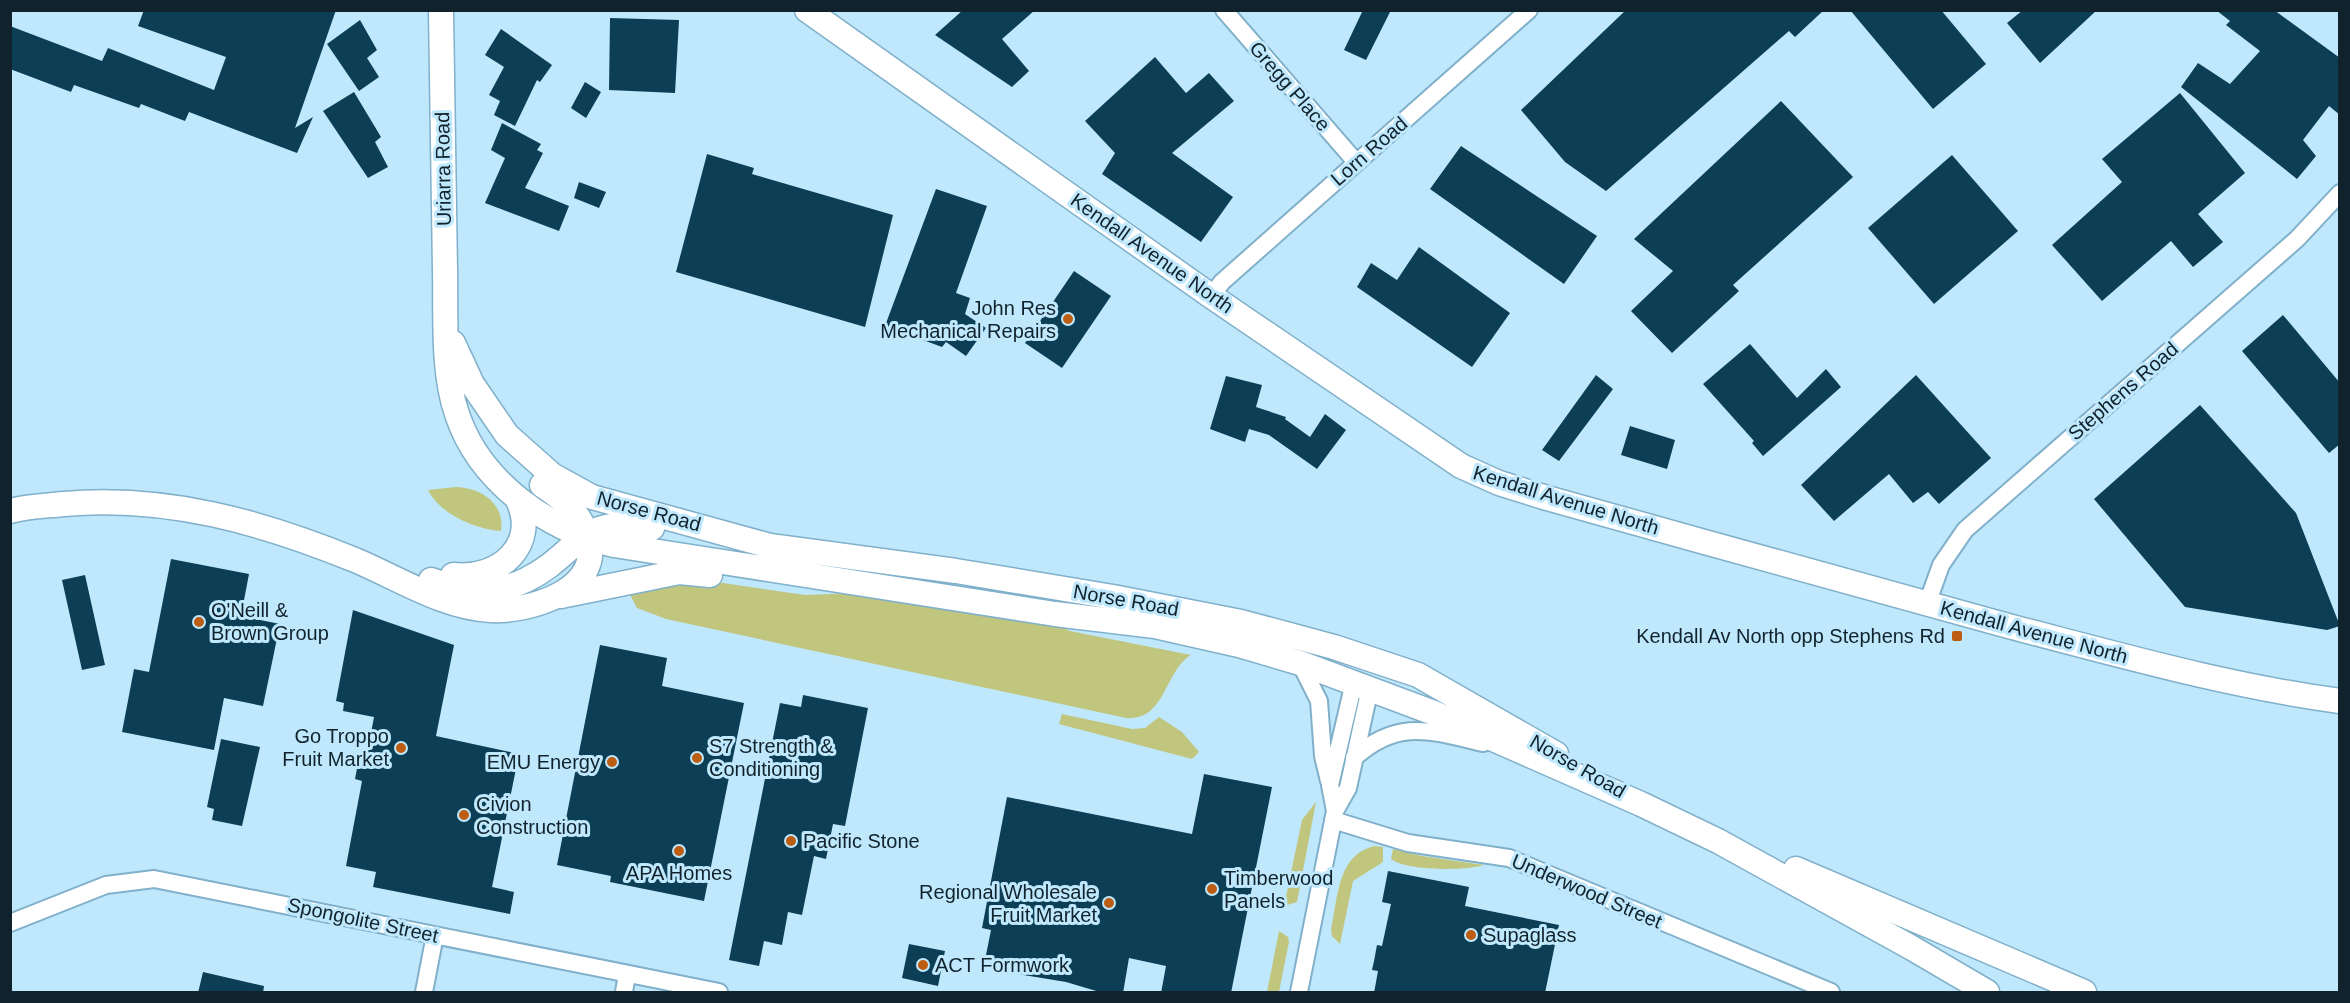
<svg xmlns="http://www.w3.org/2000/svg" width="2350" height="1003" viewBox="0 0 2350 1003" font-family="Helvetica,sans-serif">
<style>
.green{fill:#c1c67e}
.building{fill:#0c3f55}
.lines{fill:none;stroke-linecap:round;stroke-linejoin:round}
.street-casing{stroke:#80b0ca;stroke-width:20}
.secondary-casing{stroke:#80b0ca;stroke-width:27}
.street{stroke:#fff;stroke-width:16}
.secondary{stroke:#fff;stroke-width:24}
.poi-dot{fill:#bc5d13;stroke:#c0e8fd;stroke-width:2}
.labels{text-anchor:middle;stroke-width:6;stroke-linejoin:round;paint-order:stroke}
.street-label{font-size:20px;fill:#10232d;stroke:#c0e8fd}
.poi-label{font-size:20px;fill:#10232d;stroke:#c0e8fd;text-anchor:start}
</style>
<rect width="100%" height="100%" fill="#c0e8fd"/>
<path class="green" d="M456 487C482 488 505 504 501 531 474 529 440 514 428 490Z
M716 582 805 595 858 593 1064 628 1070 631 1191 655C1164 671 1166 721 1126 718L666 619 637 608 629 593 665 583Z
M1062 714 1132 729 1145 728 1159 717 1182 732 1199 752 1192 759 1059 724Z
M1316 802 1297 902 1284 906 1302 820Z
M1375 846 1383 847V862L1353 881 1340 944 1332 936 1331 930C1338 898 1337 854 1375 846Z
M1393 849 1422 856 1484 865C1466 871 1406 871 1391 859Z
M1279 931 1288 937 1289 942 1279 992H1267Z"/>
<path class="building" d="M144 10H336L295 128 313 117 297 153 189 112 185 121 141 104 139 108 74 85 71 92 10 69V26L102 61 108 48 214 90 226 57 138 26Z
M963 10H1035L1002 39 1029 71 1012 87 935 35Z
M1363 10H1391L1366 60 1344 50Z
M1626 10H1824L1795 37 1789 31 1606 191 1565 162 1521 110Z
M1850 10H1941L1986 64 1933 109Z
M2023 10H2097L2040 63 2007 23Z
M2216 10H2274L2340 58V115L2329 106 2303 140 2316 156 2297 179 2181 87 2198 63 2230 84 2260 51 2226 25 2230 21Z
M610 18 679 20 675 93 609 90Z
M360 20 377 50 367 58 379 77 359 91 327 44Z
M501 29 552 65 540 82 537 80 515 126 494 115 500 101 489 95 504 67 485 55Z
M1155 57 1186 93 1209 73 1234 101 1172 153 1233 197 1201 242 1102 174 1115 153 1085 121Z
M585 82 601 92 586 118 571 108Z
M354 92 381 137 375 142 388 167 368 178 323 111Z
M2180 93 2245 173 2198 214 2223 242 2193 267 2171 241 2102 301 2052 245 2122 182 2102 159Z
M1781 101 1853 177 1733 285 1739 291 1672 353 1631 311 1673 271 1634 239Z
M502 123 541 144 537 150 543 153 525 188 569 206 559 231 485 203 505 158 491 150Z
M1461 146 1597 236 1564 284 1430 189Z
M707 154 754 168 752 174 893 215 865 327 676 272Z
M1952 155 2018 231 1934 304 1868 228Z
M579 182 606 192 599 208 574 198Z
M936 189 987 206 956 293 970 298 965 314 986 328 966 356 946 342 942 347 885 326Z
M1419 247 1510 313 1472 367 1357 287 1371 263 1397 280Z
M1074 271 1111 296 1062 368 1025 343Z
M2283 315 2340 383V444L2329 453 2242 351Z
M1750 344 1797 398 1826 369 1841 387 1763 456 1752 443 1754 441 1703 384Z
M1596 375 1613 389 1559 461 1542 450Z
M1916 375 1991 458 1939 504 1928 492 1913 503 1889 474 1834 521 1801 485Z
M1226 376 1262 385 1256 407 1286 417 1285 419 1310 437 1325 414 1346 430 1317 469 1269 435 1249 429 1245 442 1210 429Z
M2200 405 2296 513 2340 626 2327 630 2185 607 2094 499Z
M1630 426 1675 440 1667 469 1621 455Z
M171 559 249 574 241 616 280 624 263 706 224 698 214 750 122 732 134 669 149 672Z
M85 575 105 665 82 670 62 580Z
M353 610 454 645 436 736 519 754 492 887 514 892 510 914 373 887 376 872 346 866 362 781 355 779 359 758 366 759 374 717 343 711 344 703 336 701Z
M600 645 667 658 662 686 744 703 704 901 610 882 611 876 557 865Z
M803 695 868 708 845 826 833 824 826 859 814 856 802 915 788 912 782 945 764 941 759 966 729 960 780 703 801 707Z
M221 739 260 747 242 826 212 820 214 809 207 807Z
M1204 774 1272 787 1231 993H1161L1166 966 1129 958 1123 993H1103L1066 982 999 971V969L984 965 991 930 982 928 1007 797 1192 834Z
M1388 871 1469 887 1465 906 1559 925 1545 993H1374L1378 971 1372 970 1374 961 1377 945 1382 946 1391 904 1382 902Z
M909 944 945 951 938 986 902 978Z
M203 972 264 986 263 993H198Z"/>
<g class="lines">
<g class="street-casing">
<path id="street" d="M1224 10 1356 162
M1211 296 1222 282 1529 10
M1927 604 1941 565 1965 530 2297 239 2340 193
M1300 663 1319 701 1323 756 1329 781
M1354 758C1398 718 1431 731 1483 743
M1335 811 1330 785 1354 682
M1333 820 1408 843 1509 858 1831 992
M10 923 106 885 154 879 719 992
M424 992 435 935
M624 992 627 974
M1299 992 1335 811 1348 788 1370 688"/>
</g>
<g class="secondary-casing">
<path id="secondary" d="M441 10C442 97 443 183 445 269 446 313 442 372 457 414 479 481 547 530 614 545L1055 614 1155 626 1239 645 1300 663 1434 713 1641 804 1718 841 1912 948 1987 992
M807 10 1211 296 1461 466 1499 483 1547 498C1702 541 1856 585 2012 627 2120 655 2228 686 2340 701
M453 343 472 384 507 435 552 475 592 497 770 546 956 571 1113 597 1241 622 1334 647 1418 675 1556 754
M10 511C28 506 46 506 64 504 166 495 262 522 355 560 398 578 444 608 491 610 529 612 604 590 588 538 580 512 563 499 542 485
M453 575C499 580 540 545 517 498
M431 580C462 591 496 595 526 580 579 554 579 513 652 528
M561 596 679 572 710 575
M1796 869 2084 992"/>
</g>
<use href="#street" class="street"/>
<use href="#secondary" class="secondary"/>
</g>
<g class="poi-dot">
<circle cx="1068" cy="319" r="6"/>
<circle cx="199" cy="622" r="6"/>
<rect x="1951" y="630" width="12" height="12" rx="3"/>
<circle cx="401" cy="748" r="6"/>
<circle cx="697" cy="758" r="6"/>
<circle cx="612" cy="762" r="6"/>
<circle cx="464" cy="815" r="6"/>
<circle cx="791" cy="841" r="6"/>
<circle cx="679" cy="851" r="6"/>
<circle cx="1212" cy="889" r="6"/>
<circle cx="1109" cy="903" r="6"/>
<circle cx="1471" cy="935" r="6"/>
<circle cx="923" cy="965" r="6"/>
</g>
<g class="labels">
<g class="street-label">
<text transform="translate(1290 86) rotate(49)" y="7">Gregg Place</text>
<text transform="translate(1369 151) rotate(-41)" y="7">Lorn Road</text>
<text transform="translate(443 169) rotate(-91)" y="7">Uriarra Road</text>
<text transform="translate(1152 253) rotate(35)" y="7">Kendall Avenue North</text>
<text transform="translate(2123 391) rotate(-41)" y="7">Stephens Road</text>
<text transform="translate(1566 500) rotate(17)" y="7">Kendall Avenue North</text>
<text transform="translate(649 511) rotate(15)" y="7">Norse Road</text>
<text transform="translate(1126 600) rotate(10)" y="7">Norse Road</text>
<text transform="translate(2034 632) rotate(15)" y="7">Kendall Avenue North</text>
<text transform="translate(1578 766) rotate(30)" y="7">Norse Road</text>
<text transform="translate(1587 891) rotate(23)" y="7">Underwood Street</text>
<text transform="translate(363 920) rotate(12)" y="7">Spongolite Street</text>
</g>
<g class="poi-label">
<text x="1056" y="315" text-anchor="end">John Res<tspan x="1056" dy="23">Mechanical Repairs</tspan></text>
<text x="211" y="617">O'Neill &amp;<tspan x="211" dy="23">Brown Group</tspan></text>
<text x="1945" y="643" text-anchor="end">Kendall Av North opp Stephens Rd</text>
<text x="389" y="743" text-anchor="end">Go Troppo<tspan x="389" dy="23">Fruit Market</tspan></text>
<text x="709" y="753">S7 Strength &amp;<tspan x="709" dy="23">Conditioning</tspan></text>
<text x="600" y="769" text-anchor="end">EMU Energy</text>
<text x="476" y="811">Civion<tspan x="476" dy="23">Construction</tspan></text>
<text x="803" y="848">Pacific Stone</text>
<text x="679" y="880" text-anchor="middle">APA Homes</text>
<text x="1224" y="885">Timberwood<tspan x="1224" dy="23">Panels</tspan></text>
<text x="1097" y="899" text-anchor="end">Regional Wholesale<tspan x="1097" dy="23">Fruit Market</tspan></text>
<text x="1483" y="942">Supaglass</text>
<text x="935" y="972">ACT Formwork</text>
</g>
</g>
<rect width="2350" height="1003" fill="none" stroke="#10232d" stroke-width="24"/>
</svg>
